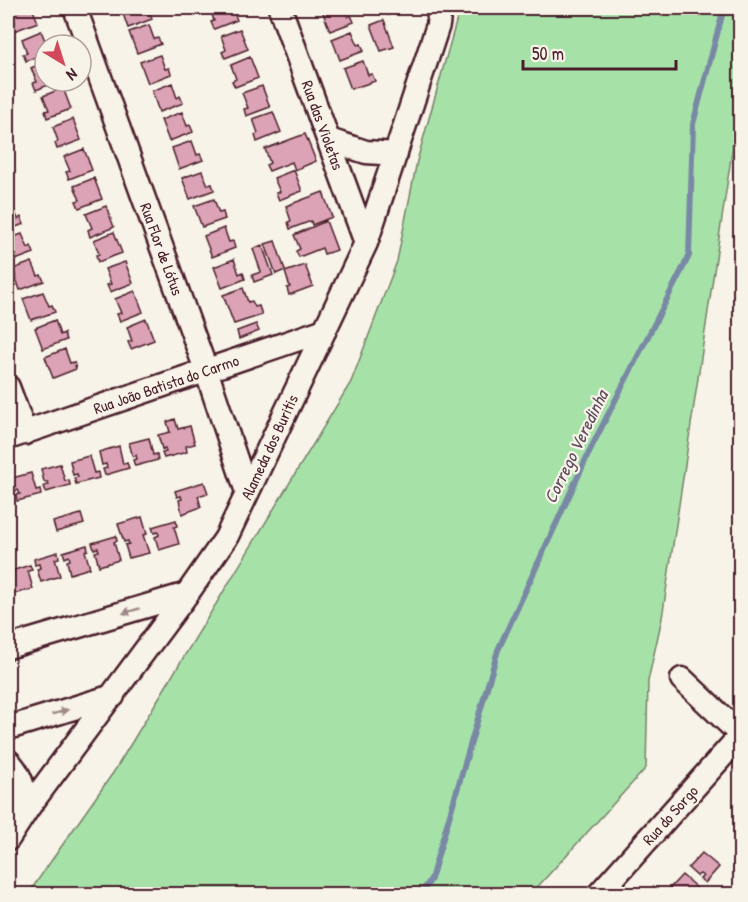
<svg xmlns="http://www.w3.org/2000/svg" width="748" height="902" viewBox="0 0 748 902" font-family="'Patrick Hand',sans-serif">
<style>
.green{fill:#a6e2a8;stroke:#78806a;stroke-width:1.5}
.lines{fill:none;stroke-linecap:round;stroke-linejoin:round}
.stream{stroke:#7989a5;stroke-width:6}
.building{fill:#dba3b5;stroke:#4a1f2b;stroke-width:1.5}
.minor-casing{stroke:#4a1f2b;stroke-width:27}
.minor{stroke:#f7f3e8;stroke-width:22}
.oneway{fill:#a0898a}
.labels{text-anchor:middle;stroke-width:4.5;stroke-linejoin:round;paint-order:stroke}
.street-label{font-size:16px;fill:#4a1f2b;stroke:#f7f3e8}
.water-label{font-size:18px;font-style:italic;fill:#5e4b5e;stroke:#f7f3e8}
</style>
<rect width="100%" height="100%" fill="#f7f3e8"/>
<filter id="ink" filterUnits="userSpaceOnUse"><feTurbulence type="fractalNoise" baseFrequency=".0167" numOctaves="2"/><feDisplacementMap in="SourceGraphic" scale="12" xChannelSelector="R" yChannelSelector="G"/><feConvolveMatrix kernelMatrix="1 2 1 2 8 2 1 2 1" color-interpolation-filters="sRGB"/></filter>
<g filter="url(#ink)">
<path class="green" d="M460 8H740V98L662 618 648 681 646 768 531 894H28L115 770 351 382 397 261 417 161Z"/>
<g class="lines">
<path class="stream" d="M421 894 431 879 498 650 592 446 689 256 693 124 724 8"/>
</g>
<path class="building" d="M14 8H32L38 22 14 31 12 24 15 23 10 9Z
M121 8H144L146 13 149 12 152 19 128 28Z
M210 8H232L237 20 214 29 211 22 214 21Z
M328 8H344L348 17 351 15 354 22 330 31 322 10Z
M386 8H409L388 15Z
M384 20 394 47 381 51 371 25Z
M149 25 154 39 158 38 161 44 137 53 129 32Z
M240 29 248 49 225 58 222 52 226 50 221 36Z
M41 31 47 45H45V53L26 61 23 54 27 53 22 39Z
M352 31 358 45 361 44 364 51 340 60 332 39Z
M160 55 165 69 169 68 171 74 148 83 140 62Z
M250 57 258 78 235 87 232 81 236 79 231 65Z
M363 61 368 75 372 74 375 81 351 89 343 68Z
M45 62V81H58L36 90 33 83 37 82 31 68Z
M172 83 177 98 180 96 183 103 159 112 152 91Z
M262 86 270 107 246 116 244 109 248 108 242 93Z
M63 88 71 109 47 118 45 111 49 110 43 96Z
M182 112 187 126 190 125 193 132 169 141 161 120Z
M273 112 281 132 257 142 255 135 258 133 253 119Z
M73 119 81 140 57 149 55 143 58 141 53 127Z
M305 134 316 161 295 170 292 162 269 171 266 165 270 163 265 149Z
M192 141 197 155 200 154 203 160 179 169 172 148Z
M84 149 92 170 69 179 66 172 70 171 64 157Z
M294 170 302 191 279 200 276 193 280 192 274 178Z
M202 171 208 185 212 184 214 190 190 199 182 178Z
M94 178 102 199 79 208 76 201 80 200 74 186Z
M323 192 332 217 312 225 311 221 290 229 288 222 291 221 286 206Z
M214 199 219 213 223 212 225 219 202 227 194 206Z
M12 205 18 219 21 217 24 224 8 230V206Z
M106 206 114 227 90 237 88 230 92 228 86 214Z
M326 221 337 250 324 254 322 248 299 257 296 251 300 249 294 235Z
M224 228 229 242 233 241 235 248 212 257 204 236Z
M114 232 122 253 98 262 96 255 99 254 94 240Z
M22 234 28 248 31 246 34 253 10 262 8 255V239Z
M275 241 285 270 276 274 265 244Z
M262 245 273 275 254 282 252 275 261 272 253 249Z
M234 259 239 274 243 272 245 279 222 288 214 267Z
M32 262 38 276 41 275 44 281 20 290 13 269Z
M125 262 133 283 110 292 107 285 111 284 105 269Z
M305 265 313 286 289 295 287 288 290 287 285 272Z
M243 288 248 302 252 301 255 307 259 306 262 315 234 324 223 295Z
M135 291 143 312 120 321 117 314 121 313 115 299Z
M43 292 49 306 52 305 55 312 31 320 23 299Z
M146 319 154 340 131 349 128 342 132 341 127 327Z
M55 320 60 335 64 333 66 340 43 349 35 328Z
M256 324 259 331 239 339 237 331Z
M65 349 70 363 74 362 76 369 53 378 45 357Z
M175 419 178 429 190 426 195 444 186 446 187 452 164 458 162 453 166 452 165 448 162 449 158 435 170 432 167 422Z
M149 438 153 455 157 454 158 460 135 466 133 460 137 459 136 455 133 457 129 443Z
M119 446 123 464 127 463 129 468 105 475 103 469 107 468 106 464 102 465 99 452Z
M89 456 94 473 98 472 99 478 76 484 74 478 78 477 77 474 73 475 70 461Z
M60 464 65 481 69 480 70 485 46 492 44 486 49 485 48 482H44L41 469Z
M31 473 36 490 40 489 41 495 17 501 16 495 20 494 18 490 15 491 12 478Z
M204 482 208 493 198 496 201 507 182 514 179 500 182 499 181 496 177 497 175 491Z
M81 514 84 524 56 532 53 522Z
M142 517 147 534 143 535 149 553 129 558 125 545 129 544 128 541 124 542 118 524Z
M176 520 177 526 174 527 179 544 159 550 155 537 159 535 158 532 154 533 152 527Z
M116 536 117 541 114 542 119 560 99 566 95 552 99 551 98 548 94 549 92 543Z
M87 545 88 550 85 551 90 568 70 574 67 561 70 560 69 556 65 558 63 552Z
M58 552 59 558 55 559 60 576 41 582 37 569 40 568 39 564 35 565 34 559Z
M30 565 32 570 28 571 33 589 13 594 10 581 13 580 12 576 8 577V572Z
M702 853 719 867 705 883 700 879 703 876 700 874 697 876 688 868Z
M682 875 698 889 694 894H673L668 890Z"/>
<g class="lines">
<g class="minor-casing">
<path id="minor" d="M75 8 206 370 247 492
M280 8 366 243
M329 140 366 152 396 154
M8 387 25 433
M8 438 325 330
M8 647 187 594
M682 679 740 734
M8 728 113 696
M8 761C21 773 24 790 28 808
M8 839 28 808 187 594 226 538 366 243 438 25 440 8
M599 894 740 736"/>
</g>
<use href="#minor" class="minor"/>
</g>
<defs><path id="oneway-solid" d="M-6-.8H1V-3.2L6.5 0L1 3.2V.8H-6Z" transform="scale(1.5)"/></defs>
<g class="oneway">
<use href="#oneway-solid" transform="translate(131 611) rotate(164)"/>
<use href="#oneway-solid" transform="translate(60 712) rotate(-17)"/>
</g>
</g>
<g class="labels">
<g class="street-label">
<text transform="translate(323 125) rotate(70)" y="6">Rua das Violetas</text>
<text transform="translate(162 249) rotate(70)" y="6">Rua Flor de Lótus</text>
<text transform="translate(166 384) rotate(-19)" y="6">Rua João Batista do Carmo</text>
<text transform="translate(269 447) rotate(-65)" y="6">Alameda dos Buritis</text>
<text transform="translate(670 815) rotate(-48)" y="6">Rua do Sorgo</text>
</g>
<g class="water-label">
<text transform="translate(576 447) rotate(-64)" y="6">Corrego Veredinha</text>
</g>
</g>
<rect width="748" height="902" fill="none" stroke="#f7f3e8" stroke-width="30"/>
<rect x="15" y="15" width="718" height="872" fill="none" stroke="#4a1f2b" stroke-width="2" filter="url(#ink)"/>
<g transform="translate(63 63) rotate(142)"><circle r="28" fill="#f7f3e8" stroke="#b29e9c" stroke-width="1.5"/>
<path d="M0-4.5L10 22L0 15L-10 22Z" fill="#d1495b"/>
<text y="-9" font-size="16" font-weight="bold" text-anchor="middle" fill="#4a1f2b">N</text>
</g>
<path d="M523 60v9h153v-9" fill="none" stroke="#4a1f2b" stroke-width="3"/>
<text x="532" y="60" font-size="18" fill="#4a1f2b" stroke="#f7f3e8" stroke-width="4.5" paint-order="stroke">50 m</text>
</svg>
